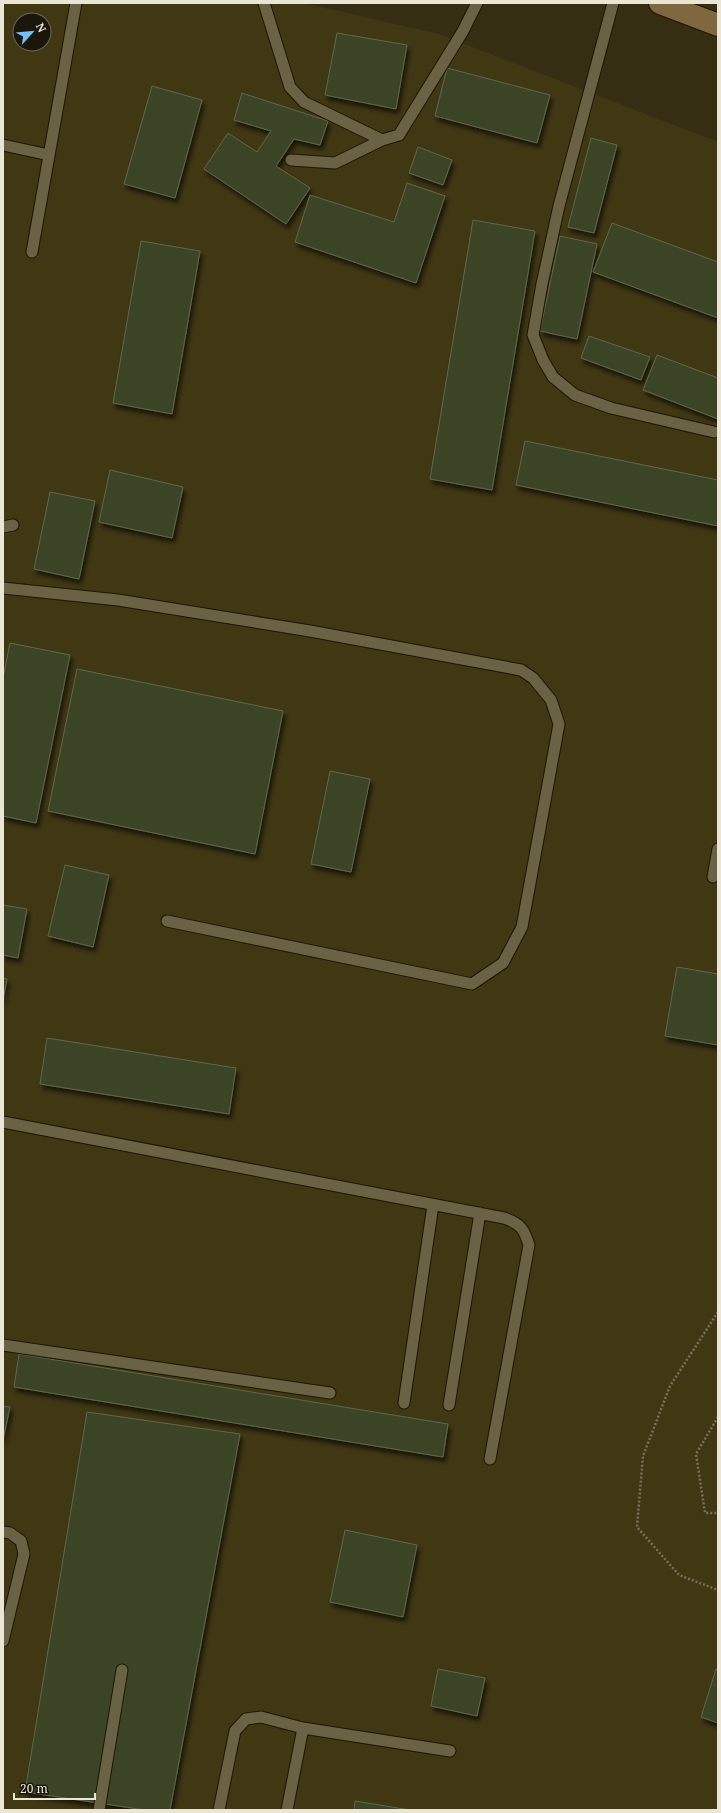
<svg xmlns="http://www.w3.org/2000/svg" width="721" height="1813" viewBox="0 0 721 1813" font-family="'Noto Serif',serif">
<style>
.built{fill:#403713;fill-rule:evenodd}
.building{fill:#3b4525;stroke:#5e684c;filter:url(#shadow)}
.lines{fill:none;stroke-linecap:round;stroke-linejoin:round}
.lane-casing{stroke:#1d1600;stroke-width:13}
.secondary-casing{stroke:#1d1600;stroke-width:24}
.path{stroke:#78715a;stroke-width:2.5;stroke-dasharray:2 2;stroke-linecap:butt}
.lane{stroke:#6a6245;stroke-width:11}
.secondary{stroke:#7f673f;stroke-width:22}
</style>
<defs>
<filter id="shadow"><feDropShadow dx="2.5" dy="4.5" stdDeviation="2" flood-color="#0009"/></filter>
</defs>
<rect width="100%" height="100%" fill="#352e13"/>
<path class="built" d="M3 3H303L439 34 718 142V1810H3ZM20 20H44V44H20Z"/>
<path class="building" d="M337 33 407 45 396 109 325 95Z
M447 68 550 95 537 143 435 116Z
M152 86 202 100 175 198 124 184Z
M242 93 328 121 320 145 294 139 276 166 310 188 286 224 204 169 228 133 257 152 271 131 234 120Z
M591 138 617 145 594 233 568 227Z
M418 147 452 160 443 185 409 173Z
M407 183 445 196 416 283 295 242 310 195 394 222Z
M473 220 535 231 492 490 430 479Z
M612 223 718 262V318L593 272Z
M560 236 597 244 577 339 540 331Z
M141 241 200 251 172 414 113 403Z
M589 336 650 357 641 380 581 358Z
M657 355 718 378V419L643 390Z
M525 441 718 480V526L516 485Z
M110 470 183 487 172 538 99 522Z
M50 492 95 501 79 579 34 569Z
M10 643 70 655 36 823 3 816V678Z
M77 669 283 711 255 854 48 811Z
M330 771 370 779 351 872 311 864Z
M65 865 109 875 93 947 48 936Z
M3 905 27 909 18 958 3 955Z
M677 967 718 974V1045L665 1036Z
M3 978 7 979 3 1000Z
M47 1038 236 1068 229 1114 40 1084Z
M19 1354 448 1424 443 1457 14 1387Z
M3 1406 10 1407 3 1440Z
M87 1412 240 1434 170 1810H145L25 1792Z
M345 1530 417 1545 403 1617 330 1602Z
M438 1669 485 1678 477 1716 431 1706Z
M716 1669 718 1670V1723L701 1717Z
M355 1801 410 1810H354Z"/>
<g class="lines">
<g class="lane-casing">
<path id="lane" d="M264 3 290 87 304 102 382 140 399 135 463 31 477 3
M613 3 559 206 542 284 533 335 543 360 553 377 575 395 611 408 714 432
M3 145 49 155
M291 160 335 163 382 140
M32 252 76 3
M3 527 13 525
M3 588 118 600 310 631 521 670 533 678 551 700 559 724 522 927 503 963 472 984 167 921
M713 877 718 849
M3 1122 504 1218C521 1224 524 1229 529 1245L490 1459
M3 1345 330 1393
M404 1403 433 1205
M449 1405 480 1213
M3 1532 10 1533 21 1541 24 1554 3 1641
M99 1810 122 1670
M219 1810 235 1731 246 1719 261 1717 303 1728 450 1751
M287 1810 303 1728"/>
</g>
<g class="secondary-casing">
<path id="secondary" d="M660 3 718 25"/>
</g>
<path class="path" d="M718 1312 670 1386 643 1456 637 1527 679 1575 718 1590
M718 1417 696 1454 705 1513H718"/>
<use href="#lane" class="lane"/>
<use href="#secondary" class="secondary"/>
</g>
<rect width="721" height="1813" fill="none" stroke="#eae5d5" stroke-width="8"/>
<g transform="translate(32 32) rotate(63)"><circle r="19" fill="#1a160b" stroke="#6d695c"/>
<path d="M0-3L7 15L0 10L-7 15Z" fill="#74c0f6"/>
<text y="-6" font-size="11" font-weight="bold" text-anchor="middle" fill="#eae5d5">N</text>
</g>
<path d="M14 1793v6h81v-6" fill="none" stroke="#eae5d5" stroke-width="2"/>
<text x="20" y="1793" font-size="12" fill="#eae5d5" stroke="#1a160b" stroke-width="3" paint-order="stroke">20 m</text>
</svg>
